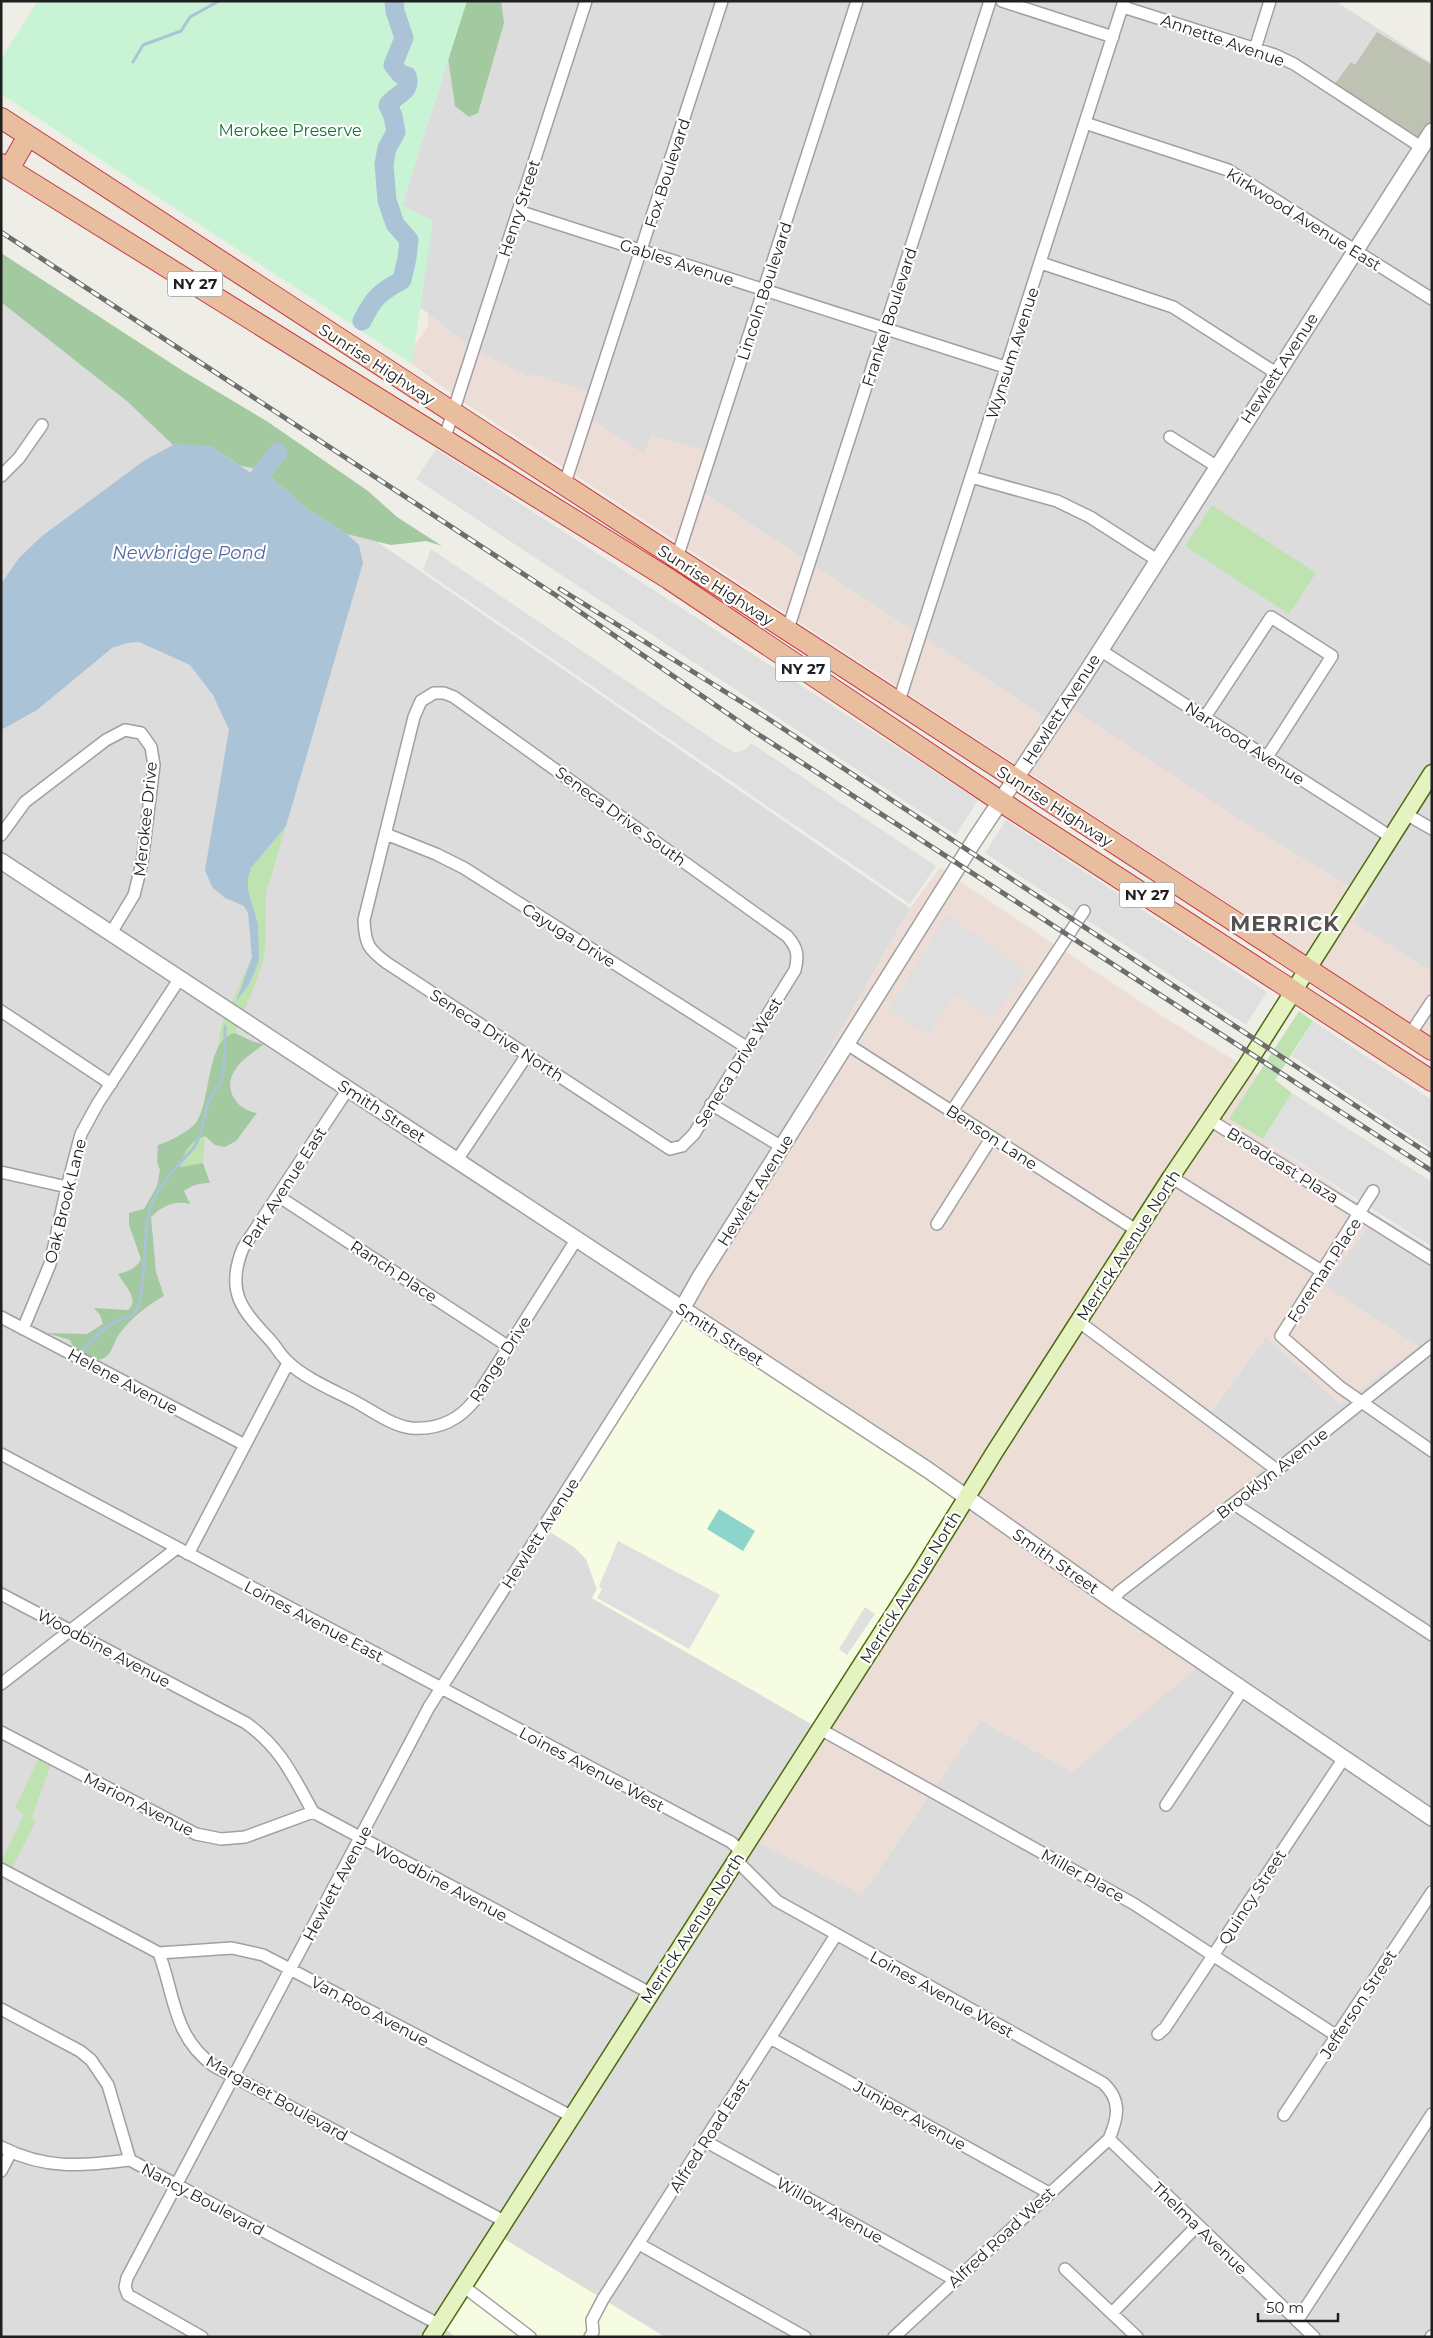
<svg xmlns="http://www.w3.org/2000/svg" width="1433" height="2338" viewBox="0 0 1433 2338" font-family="Montserrat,sans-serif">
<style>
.residential{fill:#dddcdc}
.commercial{fill:#edddd7}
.education{fill:#f6fce2}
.construction{fill:#bec2b2}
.grass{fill:#bee3b1}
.forest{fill:#a2c99f}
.park{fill:#c8f4d5}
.pitch{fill:#8cd5ca}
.parking{fill:#dfdfdf}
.water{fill:#abc3d7}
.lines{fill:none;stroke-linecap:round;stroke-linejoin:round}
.stream{stroke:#abc3d7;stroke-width:3}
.river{stroke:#abc3d7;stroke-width:19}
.minor-casing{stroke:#a0a0a0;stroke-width:14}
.tertiary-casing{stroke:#a0a0a0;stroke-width:18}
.secondary-casing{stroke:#4c6a11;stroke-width:19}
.trunk-casing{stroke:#c83748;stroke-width:22}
.minor{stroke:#fff;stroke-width:11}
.tertiary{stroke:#fff;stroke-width:15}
.secondary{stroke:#e4f3bf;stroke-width:16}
.trunk{stroke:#e8be9e;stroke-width:20}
.rail-casing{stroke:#6d6d6d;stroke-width:5}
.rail{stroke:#fff;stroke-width:3;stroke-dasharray:9;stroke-linecap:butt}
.labels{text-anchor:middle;stroke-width:4.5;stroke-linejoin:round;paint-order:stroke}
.shield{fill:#fff;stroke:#626262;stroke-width:1}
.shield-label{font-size:15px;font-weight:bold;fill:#1f1f1f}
.street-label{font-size:16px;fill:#1f1f1f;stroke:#fff}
.park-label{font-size:16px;fill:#177234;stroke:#fff}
.water-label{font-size:18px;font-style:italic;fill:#556aa4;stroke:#fff}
.district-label{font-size:21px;font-weight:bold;letter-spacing:1px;fill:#525252;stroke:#fff}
</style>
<rect width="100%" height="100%" fill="#eeede6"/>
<path class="residential" d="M467 1H1335L1432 63V972L1352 922 1368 898 1259 832 1055 724 589 418 532 374 530 378 472 349 420 307 402 205Z
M1 283 910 908 682 1309 544 1528 574 1547 586 1559 597 1589 592 1598 820 1729 862 1894 981 1720 1072 1772 1113 1601 1272 1460 1209 1414 1266 1337 1341 1405 1324 1286 1377 1215 1432 1249V2337H1Z"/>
<path class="commercial" d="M428 313 472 349 530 378 532 374 596 394 589 418 644 454 651 435 713 453 701 492 1054 723 1067 705 1259 832 1368 898 1352 922 1432 972V1037L456 397 412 364 414 346 428 327Z
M940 868 1162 1016 1258 1075 1229 1119 1263 1139 1377 1215 1324 1286 1419 1346 1341 1405 1266 1337 1209 1413 1273 1460 1113 1601 1204 1662 1072 1772 981 1720 862 1894 750 1839 966 1498 682 1309 910 908Z"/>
<path class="education" d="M682 1309 966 1498 820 1729 592 1598 597 1589 586 1559 574 1547 544 1528Z
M496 2234 603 2299 665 2337H456L438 2324Z"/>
<path class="construction" d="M1377 32 1432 65V130L1421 147 1331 89 1351 62 1355 65Z"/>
<path class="grass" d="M1212 505 1316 573 1289 614 1185 546Z
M286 826 266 893 265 953 256 983 235 1033 221 1042 217 1049 222 1023 252 957 237 1001 250 983 258 924 248 890V878L251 868Z
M1299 1011 1313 1021 1275 1080 1292 1093 1263 1139 1229 1119Z
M205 1136 203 1163 180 1167C185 1151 189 1142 205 1136Z
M40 1755 52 1761 32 1817 36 1821 10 1872 1 1867V1862L24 1814 15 1808Z"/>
<path class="forest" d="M440 1H501L504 23 478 113 469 117 455 106Z
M1 253 183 371 268 422 368 491 397 517 442 546 426 541 391 545 347 534 310 511 274 480 265 470 241 466 210 446 173 445 128 402 1 302Z
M235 1033 254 1042 264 1044C254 1052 242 1059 235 1070 222 1088 237 1111 257 1113L236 1141 225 1147 215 1145 205 1136C189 1142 185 1151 180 1167L203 1163 210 1183C200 1183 192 1185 184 1191L190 1204C175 1200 162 1206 151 1217L156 1272 164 1296C149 1304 130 1319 120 1333 114 1340 113 1351 107 1356 94 1367 74 1352 70 1340L47 1333 87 1334 103 1324 100 1315 94 1308 128 1310C140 1299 125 1286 118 1274 130 1271 135 1269 141 1259L129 1225V1213L144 1209 157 1186 160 1170 157 1162 158 1145C167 1143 189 1131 195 1124 212 1103 205 1039 235 1033Z"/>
<path class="park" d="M38 1H467L402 205 433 221 412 364 1 94V59Z"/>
<path class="pitch" d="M719 1509 755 1531 743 1551 707 1529Z"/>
<path class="parking" d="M436 449 978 800 956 835 416 479Z
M431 549 723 746 736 753 746 749 751 743 936 866 910 904 423 570Z
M1006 820 1267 992 1246 1025 985 853Z
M947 915 1026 970 993 1019 954 994 929 1035 889 1011Z
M1313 1021 1432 1100V1150L1292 1056Z
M1292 1093 1432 1182V1247L1263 1139Z
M618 1541 720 1595 689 1649 597 1598 602 1589 599 1586Z
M865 1607 875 1614 847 1655 839 1649Z"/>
<path class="water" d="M175 444 210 446 257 477 265 470 274 480 310 511 347 534 359 545 363 563 286 826 251 868 248 878V890L258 924 259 960 250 983 236 1002 252 957 248 913 244 906 225 898 212 887 205 870 229 730 213 695 190 665 139 642 127 643 112 648 37 710 1 730V584L19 558 42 536 145 460Z"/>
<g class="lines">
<path class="stream" d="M133 62 143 45 181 31 190 17 219 1
M83 1350C94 1340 104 1326 118 1320 124 1318 131 1318 135 1313 145 1299 144 1233 149 1211 154 1191 176 1167 190 1152 202 1139 204 1119 208 1103 210 1096 217 1090 220 1083 226 1066 225 1044 225 1026"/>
<path class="river" d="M362 321C374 297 379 293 402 280L407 258 409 240 395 224 387 200 384 164 387 148 396 132 393 116 388 105C395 94 412 93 407 76L400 74 393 65 404 38 395 11 394 1
M252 486 278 452"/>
<g class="minor-casing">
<path id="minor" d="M1002 1 1113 37
M1123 7 1275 55 1294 64 1421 147
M1255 49 1270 1
M1085 123 1228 170 1432 299
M518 211 1008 368
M1041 263 1173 307 1276 373
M1170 437 1216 466
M444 440 586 1
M1 476 19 458 42 425
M971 477 1057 501 1090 517 1157 560
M564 486 722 1
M676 561 857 1
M787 632 990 1
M1100 650 1391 837
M434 693H444L454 697 787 936C797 947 799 955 795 970L694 1134 682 1146 670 1149 387 963C368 949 365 944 364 920L414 717 421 701Z
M898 704 1124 1
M1205 717 1271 617 1332 656 1267 757
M1406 814 1432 829
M386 834 436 854 464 868 746 1047
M1 835 25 802 106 740 125 730 141 733 151 747 154 765 142 863 134 895 111 933
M1 1011 111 1084
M1409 1036 1432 1001
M847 1044 1136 1230
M348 1089 243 1248C225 1292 242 1310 271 1341 277 1348 281 1356 288 1362 304 1378 335 1391 356 1402 372 1411 393 1426 411 1428 437 1430 458 1421 474 1401L576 1240
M711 1104 782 1147
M952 1111 1084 911
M1210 1120 1432 1259
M457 1160 527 1055
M1 1172 67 1187
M1171 1177 1323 1272
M1373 1191 1281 1336 1340 1387 1432 1451
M278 1196 509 1347
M937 1224 992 1137
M1 1317 245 1445
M1078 1321 1277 1470
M23 1329 50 1264 67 1187 81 1134 98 1103 180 978
M1 1454 731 1842 742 1852
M1234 1504 1432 1635
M188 1554 288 1363
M1 1594 246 1723C281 1748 293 1776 313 1812L650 1993
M1113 1601 1119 1592 1277 1470 1432 1346
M1 1684 177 1548
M820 1729 1134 1904 1337 2036
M1 1732 196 1834 221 1839 245 1837 313 1812
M1166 1805 1243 1689
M736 1860 777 1901 1103 2083C1122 2100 1118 2118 1109 2139L894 2337
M1 1869 159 1953C175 1996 173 2037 214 2066L504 2221
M159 1953 232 1948 263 1955 571 2116
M1 2009 80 2051 91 2060 108 2085 130 2160 438 2324
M1158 2034 1165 2028 1344 1758
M770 2038 1049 2193
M1284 2115 1432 1892
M1109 2139 1314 2337
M705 2141 955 2280
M1 2147C46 2170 81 2166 130 2160
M1 2171 11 2152
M639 2244 805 2337
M1065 2269 1137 2337
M463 2286 530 2337
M1112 2313 1197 2226
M1297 2321 1432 2114
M202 2337 128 2295 125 2287 127 2278 429 1707 682 1309
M590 2337 593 2332 592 2320 603 2299 836 1935
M1431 2337 1432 2336"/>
</g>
<g class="tertiary-casing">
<path id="tertiary" d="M1 861 928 1470 1113 1601 1432 1818
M682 1309 700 1277 974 841 1084 676 1432 131"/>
</g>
<g class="secondary-casing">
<path id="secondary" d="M431 2337 920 1573 994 1453 1171 1177 1246 1066 1432 773"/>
</g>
<g class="trunk-casing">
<path id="trunk" d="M1 118 1432 1050
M1 164 669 579 1000 801 1432 1081
M9 169 28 136"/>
</g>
<use href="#minor" class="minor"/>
<use href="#tertiary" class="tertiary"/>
<use href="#secondary" class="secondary"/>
<use href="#trunk" class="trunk"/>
<g class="rail-casing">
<path id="rail" d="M1 232 557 596 753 731 1432 1171
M560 589 764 716 1432 1156"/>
</g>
<use href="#rail" class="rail"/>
</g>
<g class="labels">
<g class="shield">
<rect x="167.5" y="271.5" width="55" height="25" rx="4"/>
<rect x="775.5" y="656.5" width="55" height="25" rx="4"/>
<rect x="1119.5" y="882.5" width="55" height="25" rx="4"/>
</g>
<g class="shield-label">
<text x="195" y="289">NY 27</text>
<text x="803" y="674">NY 27</text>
<text x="1147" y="900">NY 27</text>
</g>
<g class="street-label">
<text transform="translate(1223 40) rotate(19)" y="6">Annette Avenue</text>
<text transform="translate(667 173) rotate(-72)" y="6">Fox Boulevard</text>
<text transform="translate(519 208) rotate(-72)" y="6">Henry Street</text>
<text transform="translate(1304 219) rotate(32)" y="6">Kirkwood Avenue East</text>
<text transform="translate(677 262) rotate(18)" y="6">Gables Avenue</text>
<text transform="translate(764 291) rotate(-72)" y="6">Lincoln Boulevard</text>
<text transform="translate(889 317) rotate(-72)" y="6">Frankel Boulevard</text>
<text transform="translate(1012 353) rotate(-72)" y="6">Wynsum Avenue</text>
<text transform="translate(377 364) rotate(33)" y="6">Sunrise Highway</text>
<text transform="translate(1279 368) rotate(-57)" y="6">Hewlett Avenue</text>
<text transform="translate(716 585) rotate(33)" y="6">Sunrise Highway</text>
<text transform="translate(1061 709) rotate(-57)" y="6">Hewlett Avenue</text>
<text transform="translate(1245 743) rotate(33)" y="6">Narwood Avenue</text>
<text transform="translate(1055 806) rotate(33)" y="6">Sunrise Highway</text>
<text transform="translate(621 816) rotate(36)" y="6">Seneca Drive South</text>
<text transform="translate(145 819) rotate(-84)" y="6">Merokee Drive</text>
<text transform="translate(569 935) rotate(32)" y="6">Cayuga Drive</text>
<text transform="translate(497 1035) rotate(33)" y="6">Seneca Drive North</text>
<text transform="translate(738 1062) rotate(-58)" y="6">Seneca Drive West</text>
<text transform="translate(382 1111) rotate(33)" y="6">Smith Street</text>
<text transform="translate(992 1137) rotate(33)" y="6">Benson Lane</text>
<text transform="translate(1283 1165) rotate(32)" y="6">Broadcast Plaza</text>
<text transform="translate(284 1187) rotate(-57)" y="6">Park Avenue East</text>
<text transform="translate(755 1190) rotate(-58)" y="6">Hewlett Avenue</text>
<text transform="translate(65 1201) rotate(-76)" y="6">Oak Brook Lane</text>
<text transform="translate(1128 1245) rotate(-57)" y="6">Merrick Avenue North</text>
<text transform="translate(1324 1270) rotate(-57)" y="6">Foreman Place</text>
<text transform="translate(394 1271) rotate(33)" y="6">Ranch Place</text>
<text transform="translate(720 1334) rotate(33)" y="6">Smith Street</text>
<text transform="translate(500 1359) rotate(-57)" y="6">Range Drive</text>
<text transform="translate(123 1381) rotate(28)" y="6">Helene Avenue</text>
<text transform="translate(1272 1473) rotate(-38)" y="6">Brooklyn Avenue</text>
<text transform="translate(540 1533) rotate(-57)" y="6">Hewlett Avenue</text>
<text transform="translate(1056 1561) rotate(35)" y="6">Smith Street</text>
<text transform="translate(910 1587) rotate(-58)" y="6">Merrick Avenue North</text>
<text transform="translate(314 1621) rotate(28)" y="6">Loines Avenue East</text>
<text transform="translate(104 1648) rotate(28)" y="6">Woodbine Avenue</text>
<text transform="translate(592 1769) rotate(28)" y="6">Loines Avenue West</text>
<text transform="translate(139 1804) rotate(27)" y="6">Marion Avenue</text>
<text transform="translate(1083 1875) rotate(29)" y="6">Miller Place</text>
<text transform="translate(441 1882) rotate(28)" y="6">Woodbine Avenue</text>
<text transform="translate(337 1883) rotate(-62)" y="6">Hewlett Avenue</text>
<text transform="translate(1252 1897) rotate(-57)" y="6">Quincy Street</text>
<text transform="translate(692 1928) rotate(-57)" y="6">Merrick Avenue North</text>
<text transform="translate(942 1994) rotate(29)" y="6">Loines Avenue West</text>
<text transform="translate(1358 2004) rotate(-57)" y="6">Jefferson Street</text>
<text transform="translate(370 2011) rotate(28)" y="6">Van Roo Avenue</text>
<text transform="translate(277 2098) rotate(29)" y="6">Margaret Boulevard</text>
<text transform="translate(910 2115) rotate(29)" y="6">Juniper Avenue</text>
<text transform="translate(709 2135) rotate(-57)" y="6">Alfred Road East</text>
<text transform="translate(203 2199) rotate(28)" y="6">Nancy Boulevard</text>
<text transform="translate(830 2210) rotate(29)" y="6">Willow Avenue</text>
<text transform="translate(1200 2228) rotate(44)" y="6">Thelma Avenue</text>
<text transform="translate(1001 2237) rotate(-43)" y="6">Alfred Road West</text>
</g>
<g class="park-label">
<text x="290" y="136">Merokee Preserve</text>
</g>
<g class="water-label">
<text x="189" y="559">Newbridge Pond</text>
</g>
<g class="district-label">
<text x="1285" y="931">MERRICK</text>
</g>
</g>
<rect width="1433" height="2338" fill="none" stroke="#1f1f1f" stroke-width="5"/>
<path d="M1258 2313v8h80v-8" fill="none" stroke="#1f1f1f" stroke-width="2.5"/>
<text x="1266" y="2313" font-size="15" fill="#1f1f1f" stroke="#ffffff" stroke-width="4" paint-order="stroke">50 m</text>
</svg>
